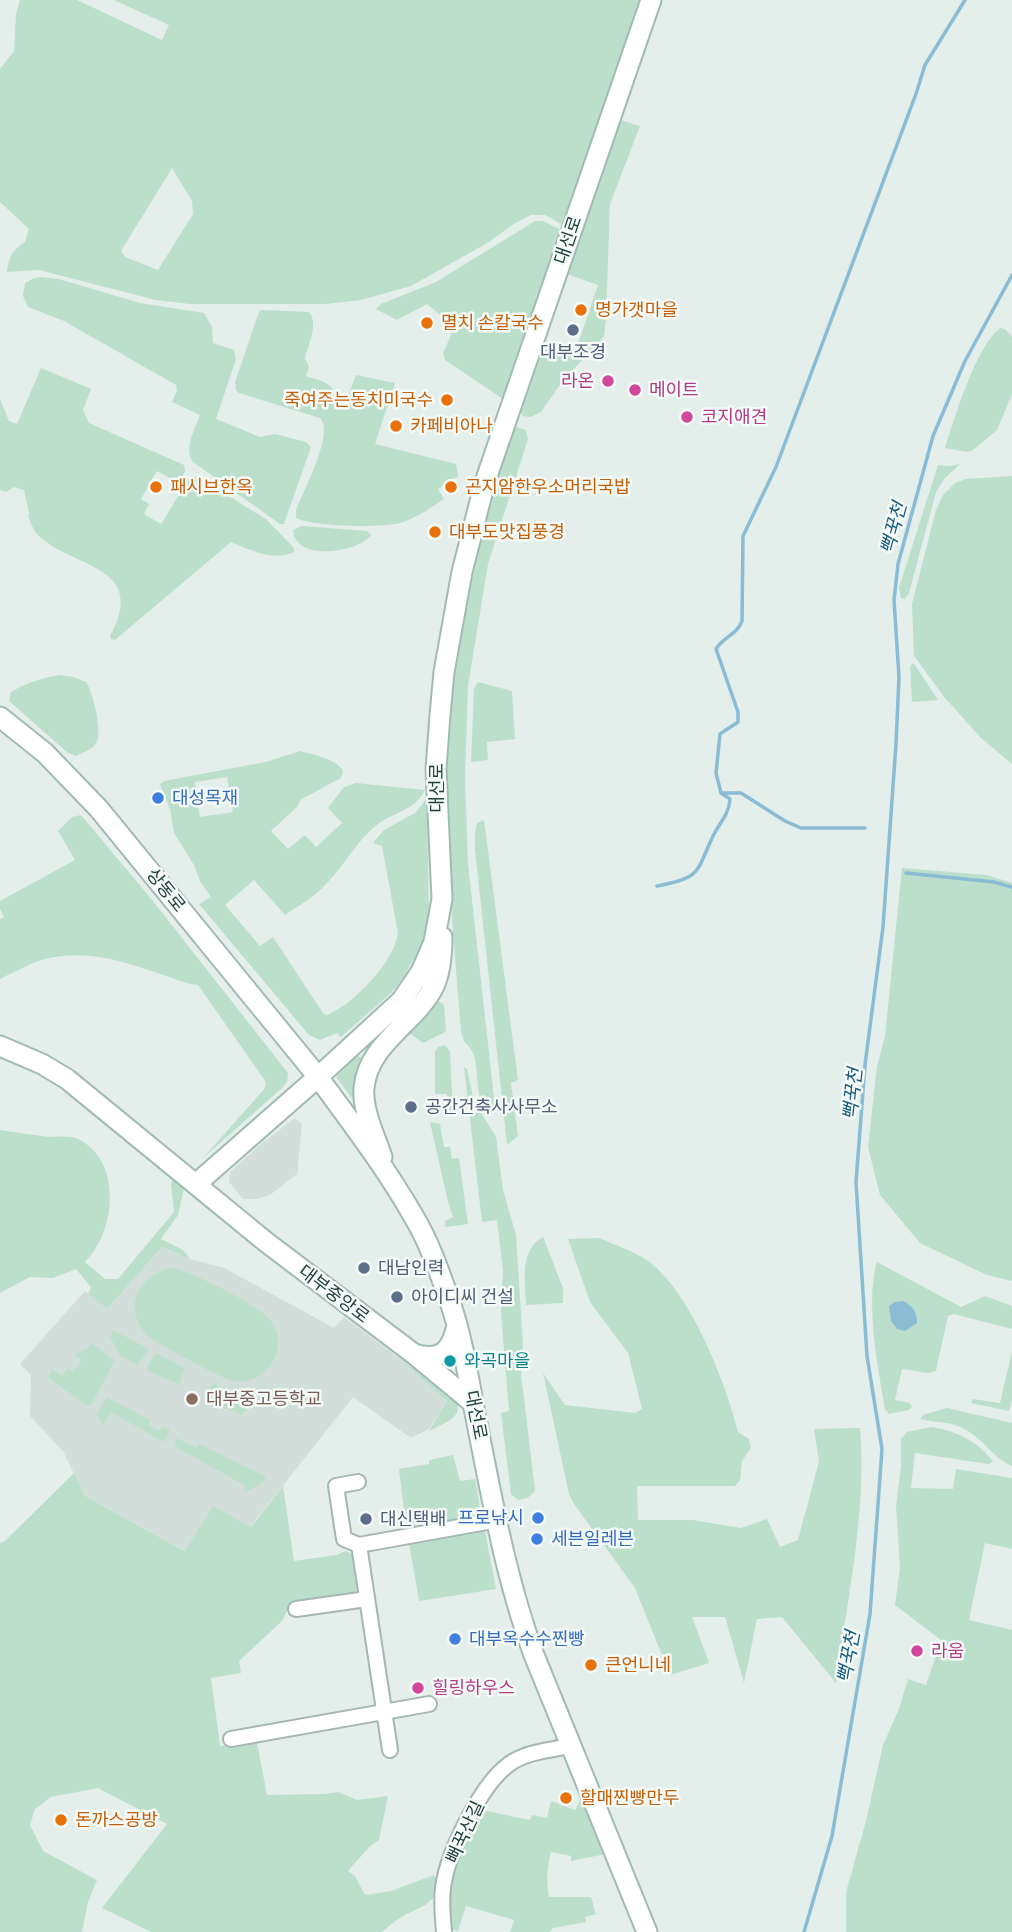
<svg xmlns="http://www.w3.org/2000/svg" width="1012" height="1932" viewBox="0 0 1012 1932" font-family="Commissioner,'Noto Sans KR',sans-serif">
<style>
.built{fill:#d2deda}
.green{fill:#bcdfcc;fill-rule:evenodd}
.water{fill:#8abcd4}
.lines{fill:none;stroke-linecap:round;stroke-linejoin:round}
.stream{stroke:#8abcd4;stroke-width:3.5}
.street-casing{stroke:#a6b6b3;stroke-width:18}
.secondary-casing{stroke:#a1bab5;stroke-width:23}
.street{stroke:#fff;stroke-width:14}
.secondary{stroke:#fff;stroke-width:19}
.food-dot{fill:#e8710a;stroke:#f4faf8;stroke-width:2.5}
.service-dot{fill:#5c6f8a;stroke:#f4faf8;stroke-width:2.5}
.hotel-dot{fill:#d1479c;stroke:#f4faf8;stroke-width:2.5}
.shop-dot{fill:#3f7fe0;stroke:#f4faf8;stroke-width:2.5}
.culture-dot{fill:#0f9aa8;stroke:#f4faf8;stroke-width:2.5}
.education-dot{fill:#8d6e63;stroke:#f4faf8;stroke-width:2.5}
.labels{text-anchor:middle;stroke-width:5;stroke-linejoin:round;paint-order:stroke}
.street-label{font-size:18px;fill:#22403d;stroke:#f4faf8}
.food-label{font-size:18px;fill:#c56008;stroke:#f4faf8;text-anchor:start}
.service-label{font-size:18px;fill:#4e5e75;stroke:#f4faf8;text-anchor:start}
.hotel-label{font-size:18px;fill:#b23c85;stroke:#f4faf8;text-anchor:start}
.shop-label{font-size:18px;fill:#366cbe;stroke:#f4faf8;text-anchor:start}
.culture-label{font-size:18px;fill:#0d838f;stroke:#f4faf8;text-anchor:start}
.education-label{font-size:18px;fill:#785e54;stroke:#f4faf8;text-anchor:start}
.water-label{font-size:19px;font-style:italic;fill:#1a5c7e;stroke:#f4faf8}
</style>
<rect width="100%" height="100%" fill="#e4eeeb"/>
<path class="built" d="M295 1118 302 1124 297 1174 270 1195 258 1199H243L229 1182 230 1172 261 1144Z
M162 1247 190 1259 224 1268 334 1328 344 1317 395 1355 447 1401 429 1429 411 1438 353 1397 250 1527 213 1507 186 1551 85 1496 63 1451 30 1416 31 1375 20 1364 85 1291 107 1309Z"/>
<path class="green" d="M20 0H77L162 40 169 25 114 0H644L565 226 545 215H531L512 225 489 242 411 286 361 300 326 304H190L156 300 39 270 7 272C9 258 11 250 25 242L29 229 0 202V69L14 51 16 14ZM172 168 192 201 193 214 158 270 125 257 121 251Z
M617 119 640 126 610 204 606 319 604 336 600 342 564 379 541 412 530 417 523 416 518 410 540 347 573 358 598 285 564 273Z
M535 221H543L563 231 506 401 445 360 443 353 451 335 444 318 427 304 397 320 376 309 381 304 436 282Z
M41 277 59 279 140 303 204 313 212 327 213 343 234 350 236 359 216 419 260 437 275 434 306 442 311 447 284 524H280L193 462C183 449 195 429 200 415L172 402 177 390 176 385 64 321 28 307 23 296 25 283 34 278Z
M261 310 309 312C319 324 308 345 305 358L309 367 306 376C319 381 332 381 335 396L347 399 356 375 395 383 375 444 456 464 458 476 438 489 444 499C430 508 417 518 400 523 379 528 316 527 296 518V510C303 492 335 432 320 418L239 393 236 390 235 382 259 312Z
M1000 328 1005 329 1012 337V394L997 430 972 451 967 452 945 448C955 417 975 348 1000 328Z
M41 368 91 389 83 410 89 423 184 465 185 471 179 483 157 471 141 499 149 504 144 514 161 524 188 480 197 476 267 520 294 548V552C272 562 251 550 231 542L115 640 111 639 110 636C149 564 72 569 38 535 33 530 31 523 28 516L29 513 24 490 14 487 6 492 0 490V399L9 421 17 424Z
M517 427 526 430 528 439 488 564 468 686 465 777 468 864 495 1107 492 1112H489C472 1097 481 1067 472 1051 466 1041 464 1045 461 1031 453 929 442 826 449 724 457 623 484 526 513 429Z
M960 464 944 479 936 492 909 593 905 599 901 598 899 588 938 465 950 466Z
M1012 476V764L981 738 945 698 914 656 912 604 936 510 943 495 955 483 966 479Z
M302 526 367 531 371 535C360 552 295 563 293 530Z
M912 663 915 665 938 700 912 702 910 667Z
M59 675 73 677 86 682C93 691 103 734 96 743 92 750 83 752 76 756L68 753 9 701 11 692C26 683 42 678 59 675Z
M478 682 512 691 515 739 487 742 488 760 471 762 474 689Z
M300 751C314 755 335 758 343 771L341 778 300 800 298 806 271 831 288 849 305 835 316 847 342 823 328 808 344 787 356 783 425 790C415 810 395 812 378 824 358 839 345 864 328 882 316 896 300 905 285 915L254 880 225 905 260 946 273 937 323 1013 327 1015C354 1004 394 962 398 933L382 846 373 843 384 830 415 813 427 798 429 918 421 947 403 978 391 993 341 1037 337 1033 320 1040 309 1035 199 904 211 897 200 881 194 865 174 833 170 809 160 784 164 781 266 762ZM227 777 233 812 200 817 195 782Z
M81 815 153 901 288 1073 287 1082 282 1088 203 1158 265 1088 266 1082 198 985 190 984C143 969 96 946 45 959 30 963 14 972 0 979V919L4 917 0 909V901L75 860 58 831 72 817Z
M484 820 518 1080 511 1083 518 1136 507 1145 475 850V833L477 823Z
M902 868 987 875 1012 883V1281L987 1275 920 1243 880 1195 868 1147 877 1066 885 1036Z
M439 1001 444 1005 446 1030 445 1032 423 1043 407 1031Z
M445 1045 450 1051 453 1114 445 1113 447 1094H435V1052L438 1047Z
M357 1056 361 1057 362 1063 356 1104 336 1077Z
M464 1067 467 1069 474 1101 496 1137 503 1190 516 1235 523 1345 521 1374 535 1490C531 1497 526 1499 518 1500L511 1494 501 1413 509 1411 501 1313 503 1271 497 1220 482 1222Z
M430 1122 440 1124 444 1147H450L452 1159 459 1158 468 1224 445 1227V1221L453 1217 447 1198Z
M0 1130C16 1132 32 1135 48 1137 57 1137 72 1135 80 1140 123 1163 115 1233 85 1262L105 1279H118L174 1212 171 1183 174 1179 184 1188 178 1215 161 1239 183 1250 190 1259 162 1247 107 1309 88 1294 91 1287 76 1269 53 1278 30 1277 0 1293Z
M543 1237 563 1288V1303L526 1305C525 1281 519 1250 543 1237Z
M599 1238C615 1245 634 1251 648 1261 690 1291 726 1383 738 1432L749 1439 751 1448 742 1461 740 1480 735 1486H637L638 1520H693L741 1528 767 1519 780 1547 798 1540 819 1461 814 1429 860 1428C867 1512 847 1599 836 1683L782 1617 757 1619 744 1683 725 1617H692L709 1663 670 1675 635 1588 574 1504 569 1494 543 1373 565 1405 635 1413 642 1409 628 1353 590 1302 568 1239Z
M877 1262 961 1307 985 1296 1012 1306V1329L954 1314 948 1316 936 1371 928 1373 902 1369 895 1400 910 1403 912 1407 909 1410 889 1414 885 1409C878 1367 865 1303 877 1262Z
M170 1268C188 1269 263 1307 272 1322 280 1334 280 1351 272 1363 266 1372 257 1379 246 1381 241 1381 235 1381 230 1380 218 1376 153 1342 146 1334 122 1308 139 1276 170 1268Z
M113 1330 149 1349 137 1365 120 1355 110 1337Z
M92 1343 115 1361 91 1405 88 1406 48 1378 52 1369 62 1376 68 1368 73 1372 82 1360 74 1354 86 1349Z
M1012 1351V1400L1009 1411 971 1403 973 1399 1000 1403Z
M156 1353 185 1368 179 1384 148 1371 147 1367Z
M395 1355 455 1398C466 1417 444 1423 429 1431L447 1401Z
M213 1383 250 1403 242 1415 207 1400 206 1396Z
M106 1397 150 1420 148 1425 159 1431 162 1426 170 1430 164 1442 111 1412 103 1425 97 1415Z
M947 1408 1012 1423V1466C994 1458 985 1442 968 1431 952 1421 937 1423 920 1419L923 1415Z
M931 1427C955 1430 980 1442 993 1462L988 1464 915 1453 911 1488 953 1489 956 1469 1012 1478V1549L985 1543 969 1620 1012 1630V1932H846V1892L866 1821 883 1745 899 1709 908 1679 926 1685 941 1640 895 1605 900 1568 896 1506 901 1466V1439L907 1432Z
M177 1438 196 1448 199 1444 267 1477 259 1485 243 1493 246 1486 174 1446Z
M453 1455 460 1481 475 1479 481 1515 406 1527 399 1469 429 1464V1460Z
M74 1473 85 1496 185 1551 213 1506 251 1527 283 1486 294 1561 336 1555 346 1551 352 1554 357 1588 355 1593 299 1603 287 1611 282 1621 239 1661 241 1673 211 1678 220 1746 253 1741 257 1743 267 1795 325 1794 338 1792 357 1800 388 1796 379 1840 370 1846 348 1871 355 1876 365 1895 391 1891 434 1875C445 1900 423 1906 405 1915 397 1919 389 1926 382 1932H151L102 1908 167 1824 98 1788 51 1797 35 1809 30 1825 43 1851 97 1880 88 1902 82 1932H0V1543L5 1541Z
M485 1530 496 1589 419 1601 409 1543Z
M582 1796 606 1854 571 1861V1856L551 1852C547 1868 546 1881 549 1897H591L596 1914 585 1917 586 1922 553 1928 550 1932H510L514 1920 466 1906 458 1931 449 1929C443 1881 460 1851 477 1809L530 1820 532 1815 547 1818 551 1801 575 1810Z"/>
<path class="water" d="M903 1301C913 1306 917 1312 917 1323L905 1331 897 1329 891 1321 889 1306 895 1302Z"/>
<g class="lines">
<path class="stream" d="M722 793H741L785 821 801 828H865
M906 873 994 882 1012 887
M657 886C703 878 696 871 714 834 721 821 729 814 730 799L721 793 716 773 720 734 738 722V712L716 649C723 637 737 635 742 621L743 536 776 467 916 94 925 65 965 0
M804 1932 832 1836 870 1614 882 1449 867 1356 856 1182 865 1065 883 927 896 744 899 677 894 600 898 564 933 436 965 361 1012 275"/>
<g class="street-casing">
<path id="street" d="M358 1482 336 1486 344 1539 359 1545 498 1520
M359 1545 390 1750
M296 1609 367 1599
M231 1739 429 1704
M444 1932C443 1918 441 1903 443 1888 447 1854 480 1786 508 1765 524 1752 551 1750 570 1746"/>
</g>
<g class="secondary-casing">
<path id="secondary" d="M0 717 45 753 99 809 318 1077 196 1184
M0 1046 42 1064 67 1079 266 1242 414 1354 473 1403
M382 1157C375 1136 362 1110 364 1088 368 1043 416 1023 434 986 441 971 442 954 442 937
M414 1354C441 1362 451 1351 457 1326
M647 1932 534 1655C504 1574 490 1487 473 1403 467 1368 461 1333 449 1299 439 1271 429 1242 414 1217 386 1168 351 1122 318 1077L401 1001 421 972 434 942 442 899 436 769 440 715 444 672 462 572 485 482 651 0"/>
</g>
<use href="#street" class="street"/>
<use href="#secondary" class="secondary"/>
</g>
<g class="food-dot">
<circle cx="581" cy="310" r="7"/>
<circle cx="427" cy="323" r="7"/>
<circle cx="447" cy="400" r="7"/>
<circle cx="396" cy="426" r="7"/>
<circle cx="156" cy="487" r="7"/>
<circle cx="451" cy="487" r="7"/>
<circle cx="435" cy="532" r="7"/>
<circle cx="591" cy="1665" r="7"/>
<circle cx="566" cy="1798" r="7"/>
<circle cx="61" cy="1820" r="7"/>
</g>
<g class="service-dot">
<circle cx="573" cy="330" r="7"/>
<circle cx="411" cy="1107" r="7"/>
<circle cx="364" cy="1268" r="7"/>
<circle cx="397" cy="1297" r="7"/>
<circle cx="366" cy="1519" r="7"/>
</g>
<g class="hotel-dot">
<circle cx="608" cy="381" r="7"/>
<circle cx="635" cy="390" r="7"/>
<circle cx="687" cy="417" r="7"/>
<circle cx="917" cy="1651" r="7"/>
<circle cx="418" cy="1688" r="7"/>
</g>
<g class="shop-dot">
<circle cx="158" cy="798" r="7"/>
<circle cx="538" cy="1518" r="7"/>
<circle cx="537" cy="1539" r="7"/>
<circle cx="455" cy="1639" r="7"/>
</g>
<circle class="culture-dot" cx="450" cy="1361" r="7"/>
<circle class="education-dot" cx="192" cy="1399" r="7"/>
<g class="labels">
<g class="street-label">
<text transform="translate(568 240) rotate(-71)" y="6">대선로</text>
<text transform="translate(437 788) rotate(-90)" y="6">대선로</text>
<text transform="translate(166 890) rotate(51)" y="6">상동로</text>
<text transform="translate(334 1294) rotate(37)" y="6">대부중앙로</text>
<text transform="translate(476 1415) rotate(79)" y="6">대선로</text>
<text transform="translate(465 1832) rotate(-65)" y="6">뻐꾹산길</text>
</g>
<g class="food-label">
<text x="595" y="316">명가갯마을</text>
<text x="441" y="329">멸치 손칼국수</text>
<text x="433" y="406" text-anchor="end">죽여주는동치미국수</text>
<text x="410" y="432">카페비아나</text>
<text x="170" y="493">패시브한옥</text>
<text x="465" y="493">곤지암한우소머리국밥</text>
<text x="449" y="538">대부도맛집풍경</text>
<text x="605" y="1671">큰언니네</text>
<text x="580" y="1804">할매찐빵만두</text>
<text x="75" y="1826">돈까스공방</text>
</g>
<g class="service-label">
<text x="573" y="358" text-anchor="middle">대부조경</text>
<text x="425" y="1113">공간건축사사무소</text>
<text x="378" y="1274">대남인력</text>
<text x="411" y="1303">아이디씨 건설</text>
<text x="380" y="1525">대신택배</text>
</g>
<g class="hotel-label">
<text x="594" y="387" text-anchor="end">라온</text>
<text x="649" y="396">메이트</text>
<text x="701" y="423">코지애견</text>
<text x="931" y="1657">라움</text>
<text x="432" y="1694">힐링하우스</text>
</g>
<g class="shop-label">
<text x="172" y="804">대성목재</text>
<text x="524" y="1524" text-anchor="end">프로낚시</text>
<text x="551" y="1545">세븐일레븐</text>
<text x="469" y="1645">대부옥수수찐빵</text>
</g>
<g class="culture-label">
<text x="464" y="1367">와곡마을</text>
</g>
<g class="education-label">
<text x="206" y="1405">대부중고등학교</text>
</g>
<g class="water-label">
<text transform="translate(893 528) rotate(-75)" y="7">뻑꾹천</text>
<text transform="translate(852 1094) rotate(-84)" y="7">뻑꾹천</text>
<text transform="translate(848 1657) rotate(-80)" y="7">뻑꾹천</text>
</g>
</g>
</svg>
